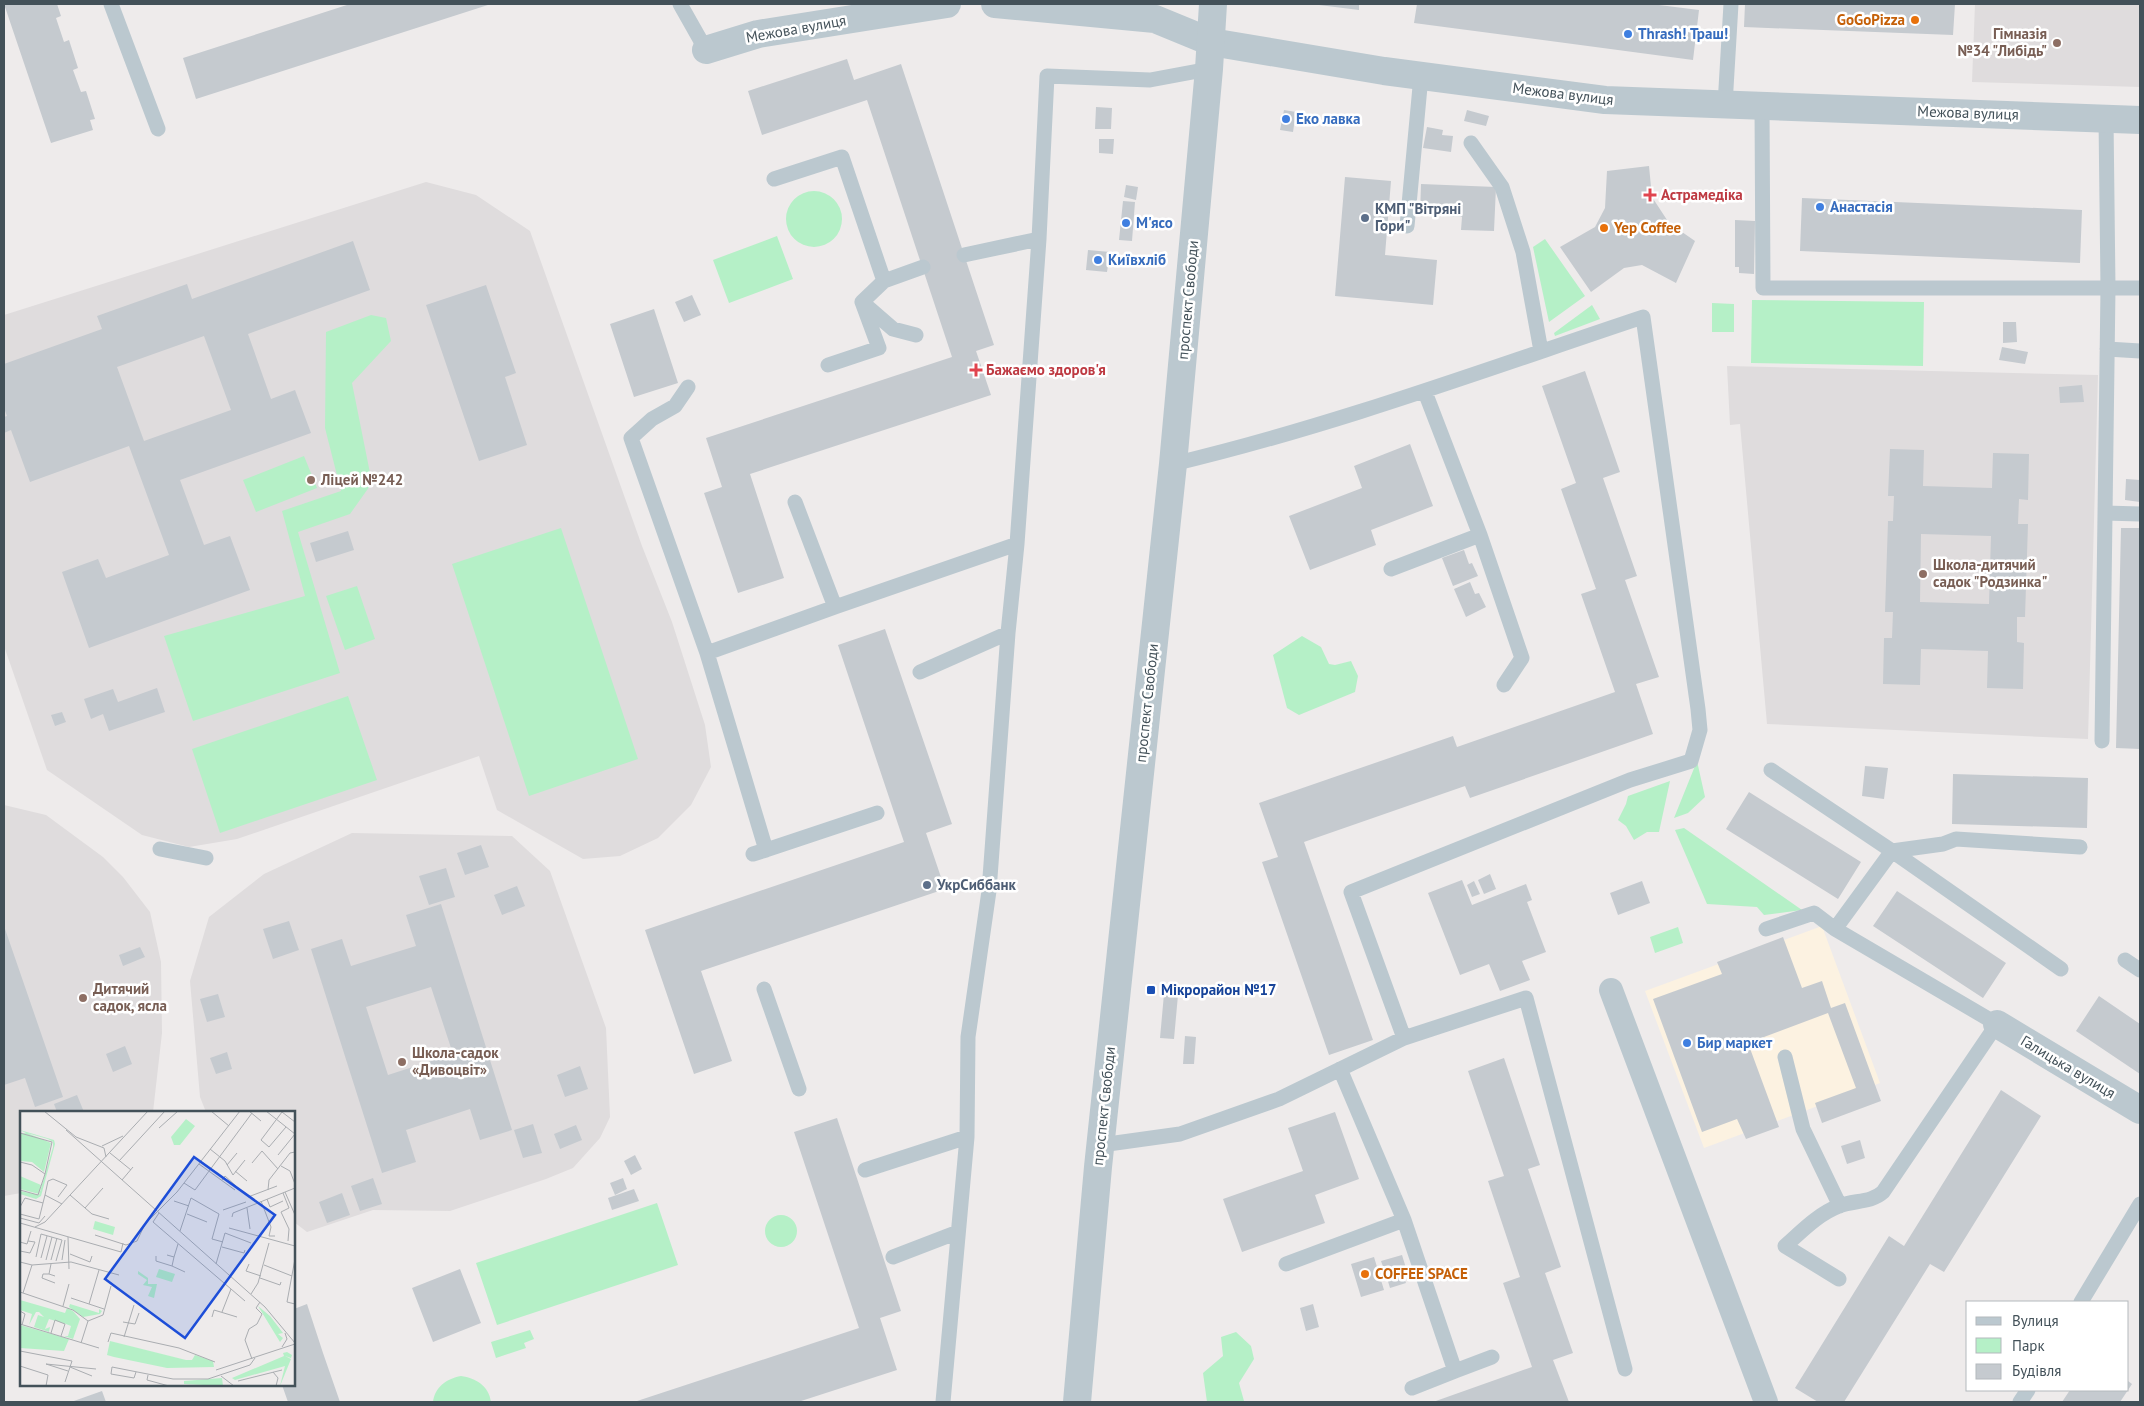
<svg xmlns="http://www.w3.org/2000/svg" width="2144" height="1406" viewBox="0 0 2144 1406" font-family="'PT Sans',sans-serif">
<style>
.commercial{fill:#fcf2e1}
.education{fill:#dfdcdd}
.green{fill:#b5f0c7}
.building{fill:#c5cacf;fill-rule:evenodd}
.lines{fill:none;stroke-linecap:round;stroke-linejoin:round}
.service{stroke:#bbc8cf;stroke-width:15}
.pedestrian{stroke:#bbc8cf;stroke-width:24}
.minor{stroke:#bbc8cf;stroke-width:28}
.tertiary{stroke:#bbc8cf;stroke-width:28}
.food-dot{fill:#e8710a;stroke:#fff;stroke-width:2}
.shop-dot{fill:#3f7fe0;stroke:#fff;stroke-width:2}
.education-dot{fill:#8d6e63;stroke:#fff;stroke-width:2}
.health-dot{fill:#e0444e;stroke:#fff;stroke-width:2}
.service-dot{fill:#5c6f8a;stroke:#fff;stroke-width:2}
.transit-dot{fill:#1a4fb4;stroke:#fff;stroke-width:2}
.labels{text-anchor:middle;stroke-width:5;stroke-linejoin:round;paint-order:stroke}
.food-label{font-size:15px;font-weight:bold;fill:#c56008;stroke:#fff;text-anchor:start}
.street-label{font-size:15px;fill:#435159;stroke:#fff}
.shop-label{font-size:15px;font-weight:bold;fill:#366cbe;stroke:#fff;text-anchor:start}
.education-label{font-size:15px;font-weight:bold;fill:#785e54;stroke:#fff;text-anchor:start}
.health-label{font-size:15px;font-weight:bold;fill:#be3a42;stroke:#fff;text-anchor:start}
.service-label{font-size:15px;font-weight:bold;fill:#4e5e75;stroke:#fff;text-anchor:start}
.transit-label{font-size:15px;font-weight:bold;fill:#164399;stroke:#fff;text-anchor:start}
.inset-road{fill:none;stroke:#aaadb1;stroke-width:1}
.view{fill:#1d4ed8;fill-opacity:0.15;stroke:#1d4ed8;stroke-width:2.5}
.inset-edge{fill:none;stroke:#435159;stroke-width:2.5}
</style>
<rect width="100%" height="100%" fill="#eeebeb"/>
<path class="commercial" d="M1822 926 1880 1083 1704 1148 1645 991Z"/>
<path class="education" d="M1975 4H2140V87L1972 82Z
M426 182 476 195 530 231 642 546 672 622 705 725 711 767 691 805 658 838 620 856 583 859 497 810 479 756 237 839 189 847 142 835 47 770 4 646V315Z
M1727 366 2098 375 2088 739 1767 724 1740 424 1730 425Z
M4 805 46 815 103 857 123 877 150 912 161 962 162 1033 153 1112H21V1193L4 1196Z
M352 833 512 836 550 871 606 1028 610 1117 600 1138 573 1168 546 1179 450 1211 373 1210 307 1232 294 1222V1112H206L200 1097 190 981 209 917 264 874Z"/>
<path class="green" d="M786 219a28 28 0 1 1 56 0a28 28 0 1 1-56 0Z
M777 236 793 279 729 303 713 260Z
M1545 239 1585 296 1549 322 1533 247Z
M1752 300 1924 302 1923 366 1751 363Z
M1712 303 1734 304V332H1712Z
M1592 305 1600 319 1555 336 1554 333Z
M371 315 386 318 391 341 352 383 372 483 350 514 298 532 340 673 193 721 164 636 305 596 282 511 341 491 325 428 326 332Z
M304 456 317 488 256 512 243 480Z
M561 528 638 759 529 796 452 564Z
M357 586 375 639 345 650 326 596Z
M1302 636 1321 647 1329 664 1335 665 1351 661 1358 676 1355 692 1299 715 1287 708 1273 655Z
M348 696 377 780 220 833 192 749Z
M1697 761 1705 797 1688 813 1674 818Z
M1670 781 1659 832H1647L1634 840 1626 826 1618 820 1626 804 1628 796Z
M1684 828 1802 910 1764 915 1757 907 1707 904 1675 830Z
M1678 927 1683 943 1655 953 1650 937Z
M657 1203 678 1265 497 1325 476 1263Z
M765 1231a16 16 0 1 1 32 0a16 16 0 1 1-32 0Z
M530 1330 534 1339 524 1343 526 1348 496 1358 491 1342Z
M1236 1332 1251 1346 1254 1359 1239 1383 1244 1401 1207 1402 1203 1373 1223 1356 1221 1337Z
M461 1376C476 1378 489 1386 491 1402H433C435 1387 446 1379 461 1376Z"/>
<path class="building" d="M4 4H57L61 16 56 18 64 42 69 40 78 68 73 70 81 92 86 91 95 119 90 120 93 130 51 143Z
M350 4H491L196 99 183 58Z
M1311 4H1359V10Z
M1417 4H1651L1699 10 1693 60 1414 23Z
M1745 4H1955L1953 35 1744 27Z
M847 59 854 80 901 64 994 345 976 351 991 395 750 474 784 578 738 593 704 493 722 487 706 438 952 357 867 100 762 135 748 91Z
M1096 107 1112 108 1111 129H1095Z
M1284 110 1296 112 1293 132 1280 130Z
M1467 110 1489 116 1486 126 1464 121Z
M1427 127 1443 130 1442 135 1453 136 1451 152 1423 148Z
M1099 139H1114L1113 154 1099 153Z
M1649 166 1652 197 1669 223 1695 241 1676 283 1642 265 1624 268 1591 292 1560 247 1595 227 1605 208 1607 171Z
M1345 177 1391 181 1385 255 1437 260 1433 305 1335 296Z
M1421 184 1496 187 1494 231 1461 230 1462 217 1420 215Z
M1126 185 1138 187 1136 200 1124 197Z
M1802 198 2082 210 2080 263 1800 251Z
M1123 201 1135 202 1132 241 1119 240Z
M1735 220 1755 221 1754 274 1739 273V267H1735Z
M353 241 370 290 248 334 271 399 295 390 311 433 180 480 204 545 230 536 250 590 89 648 62 572 98 559 106 578 169 555 129 446 30 482 11 430 4 433V417L7 416 4 408V364L102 329 97 316 187 284 192 299ZM204 336 231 410 144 441 117 367Z
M1088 250 1110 252 1107 272 1086 270Z
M486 285 516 373 505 377 527 445 479 461 426 305Z
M692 295 701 315 684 322 675 302Z
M654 309 678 383 634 397 610 324Z
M2003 322H2016L2017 342 2003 343Z
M2002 347 2028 352 2025 364 1999 360Z
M1585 371 1620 472 1603 478 1637 576 1625 580 1659 677 1636 684 1653 734 1470 798 1465 786 1304 842 1373 1040 1329 1055 1262 862 1278 857 1259 803 1453 736 1457 747 1615 692 1581 594 1596 589 1561 489 1576 483 1542 386Z
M2082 385 2084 402 2060 403 2059 387Z
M1410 444 1433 506 1371 530 1376 545 1310 570 1289 516 1362 488 1354 466Z
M1890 449 1924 450 1923 486 1992 488 1993 453 2029 454 2028 500 2019 499 2018 524H2028L2025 617H2017V642L2024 643 2023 689 1987 688 1988 651 1921 649 1920 685 1883 684 1884 638H1892L1893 612H1885L1888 521H1893L1894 496H1888ZM1921 534 1991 536 1989 604 1920 602Z
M2126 479 2140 480V502L2125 500Z
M2121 528H2140V749L2116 748Z
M348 531 354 550 316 562 310 543Z
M1464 550 1469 564 1472 563 1478 576 1453 586 1442 558Z
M1470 582 1475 594 1479 593 1486 607 1466 617 1454 589Z
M885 629 952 824 926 833 945 889 701 971 732 1061 694 1074 645 930 904 842 838 645Z
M157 688 165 712 109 731 103 714 91 719 84 699 113 689 118 702Z
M62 712 66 722 55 726 51 715Z
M1865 766 1888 768 1884 799 1862 796Z
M1953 774 2088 778 2087 828 1952 824Z
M1749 792 1861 862 1838 899 1726 829Z
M481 845 489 867 465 875 457 853Z
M446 868 455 897 429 905 419 876Z
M1490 874 1496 889 1484 894 1478 880Z
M1462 880 1472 905 1526 884 1532 900 1527 902 1546 952 1522 961 1530 980 1500 991 1489 964 1460 975 1428 893Z
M1474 881 1480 894 1472 897 1467 885Z
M1642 881 1650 903 1618 915 1610 893Z
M517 886 525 906 502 915 494 895Z
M1897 891 2006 963 1983 998 1873 926Z
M441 904 512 1130 480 1140 470 1109 406 1130 416 1162 382 1173 311 949 342 939 351 966 416 946 406 915ZM431 987 453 1054 388 1075 366 1007Z
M289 921 299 950 273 959 263 929Z
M4 926 63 1097 35 1107 25 1078 4 1085Z
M1783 937 1802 988 1822 981 1831 1008 1845 1003 1881 1101 1822 1123 1815 1103 1856 1088 1828 1013 1748 1043 1779 1127 1746 1139 1737 1119 1702 1132 1653 999 1722 974 1717 962Z
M140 947 145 957 123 966 119 955Z
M218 994 225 1017 207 1022 200 999Z
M1164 994 1178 995 1174 1039 1160 1038Z
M2099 996 2140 1024V1074L2076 1031Z
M1185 1036 1196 1037 1194 1064H1183Z
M125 1046 132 1064 113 1072 106 1054Z
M227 1052 232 1069 216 1074 210 1058Z
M1504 1058 1540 1165 1528 1169 1561 1267 1545 1273 1573 1353 1553 1360 1569 1402H1433L1532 1367 1503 1283 1520 1277 1488 1181 1504 1176 1468 1071Z
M580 1066 588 1089 565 1097 557 1075Z
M2001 1090 2041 1116 1944 1272 1930 1264 1844 1402H1818L1795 1388 1889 1236 1904 1246Z
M77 1095 84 1112H57L54 1104Z
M1335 1112 1359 1179 1315 1195 1325 1223 1242 1252 1223 1199 1303 1171 1288 1128Z
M837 1118 901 1311 880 1318 897 1370 798 1402H634L859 1328 794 1132Z
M533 1124 542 1153 523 1158 514 1130Z
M576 1125 582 1140 560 1149 554 1134Z
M1860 1140 1865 1158 1847 1164 1841 1146Z
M635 1155 642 1169 631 1175 624 1161Z
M373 1178 382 1204 360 1211 351 1186Z
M623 1178 627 1189 615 1195 610 1183Z
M634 1189 639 1201 612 1210 608 1198Z
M342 1193 350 1215 327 1223 319 1202Z
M1402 1255 1406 1268 1386 1275 1381 1261Z
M1374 1257 1384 1290 1361 1297 1351 1264Z
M460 1269 481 1323 433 1342 412 1288Z
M1402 1273 1406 1283 1390 1288 1387 1278Z
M307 1304 323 1353 340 1402H288L282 1385H294V1309Z
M1313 1304 1319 1327 1306 1331 1300 1308Z
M2128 1381 2132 1384 2120 1402H2062L2070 1390H2128Z
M102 1391 106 1402H71Z"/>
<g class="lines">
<path class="service" d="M111 4 158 129
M680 4 706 50
M1725 105 1731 4
M1762 106 1763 288H2140
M1471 143 1502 187 1523 252 1541 351
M774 179 842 157 884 281
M1407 226 1421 76
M964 255 1039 239
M863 303 893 329 916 335
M2107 349 2140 351
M828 365 879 348 862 302 884 281 923 267
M688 387 675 406 652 419 631 438 707 653
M1425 392 1480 535 1522 658 1504 685
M1173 464C1333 426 1487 369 1643 317L1698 709 1700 730 1691 761 1630 780 1351 892 1404 1038
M795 502 835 607 1017 544
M2105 513 2140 514
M1391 569 1480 535
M920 672 1008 633
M2102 741 2108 288 2106 118
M1771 770 1892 851 2061 969
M160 849 206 858
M766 850 877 813
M753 854 766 850 707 653 835 607
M1766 929 1814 913 1835 929 1997 1024 1883 1192C1871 1203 1854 1200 1839 1206 1818 1214 1802 1231 1785 1246L1839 1279
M1835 929 1892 851 1943 844 1956 839 2080 847
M2125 960 2140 970
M764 989 799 1089
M1785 1057 1803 1129 1840 1206
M1340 1069 1404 1220 1455 1371 1492 1357
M1101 1145 1180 1134 1279 1099 1404 1038 1526 998 1625 1369
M865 1170 967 1137
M893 1257 958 1232
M1286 1264 1404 1220
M2081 1302 2140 1204
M1412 1388 1455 1371
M943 1402 967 1137 968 1037 989 891 1008 633 1017 544 1039 239 1047 76 1150 80 1209 69
M2020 1402 2028 1390"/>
<path class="pedestrian" d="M1611 990 1766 1402"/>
<path class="minor" d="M995 4 1155 19 1211 42 1384 71 1605 100 2140 120
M706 50 758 34 947 4
M1997 1024 2140 1110"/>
<path class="tertiary" d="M1077 1402 1098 1167 1173 464 1209 69 1213 4"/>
</g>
<g class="food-dot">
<circle cx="1915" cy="20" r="5"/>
<circle cx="1604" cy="228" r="5"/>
<circle cx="1365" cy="1274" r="5"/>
</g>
<g class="shop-dot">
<circle cx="1628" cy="34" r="5"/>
<circle cx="1286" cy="119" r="5"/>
<circle cx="1820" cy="207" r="5"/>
<circle cx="1126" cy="223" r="5"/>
<circle cx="1098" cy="260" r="5"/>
<circle cx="1687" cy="1043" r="5"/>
</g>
<g class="education-dot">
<circle cx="2057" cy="43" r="5"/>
<circle cx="311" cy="480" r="5"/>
<circle cx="1923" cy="574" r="5"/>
<circle cx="83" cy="998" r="5"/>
<circle cx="402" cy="1062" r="5"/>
</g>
<g class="health-dot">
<path d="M1647.5 187.5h5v5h5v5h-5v5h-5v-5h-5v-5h5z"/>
<path d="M973.5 362.5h5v5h5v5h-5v5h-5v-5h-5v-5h5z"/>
</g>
<g class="service-dot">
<circle cx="1365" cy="218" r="5"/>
<circle cx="927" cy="885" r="5"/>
</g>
<rect class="transit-dot" x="1146" y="985" width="10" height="10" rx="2.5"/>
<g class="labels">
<g class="food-label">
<text x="1905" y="25" text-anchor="end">GoGoPizza</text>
<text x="1614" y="233">Yep Coffee</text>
<text x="1375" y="1279">COFFEE SPACE</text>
</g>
<g class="street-label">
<text transform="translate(796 29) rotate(-10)" y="5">Межова вулиця</text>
<text transform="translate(1563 94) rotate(7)" y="5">Межова вулиця</text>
<text transform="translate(1968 113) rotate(2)" y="5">Межова вулиця</text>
<text transform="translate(1188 300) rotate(-85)" y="5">проспект Свободи</text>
<text transform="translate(1147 703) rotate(-84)" y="5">проспект Свободи</text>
<text transform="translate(2068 1067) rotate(31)" y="5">Галицька вулиця</text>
<text transform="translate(1104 1106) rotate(-84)" y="5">проспект Свободи</text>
</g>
<g class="shop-label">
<text x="1638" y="39">Thrash! Траш!</text>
<text x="1296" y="124">Еко лавка</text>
<text x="1830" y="212">Анастасія</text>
<text x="1136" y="228">М'ясо</text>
<text x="1108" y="265">Київхліб</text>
<text x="1697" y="1048">Бир маркет</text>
</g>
<g class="education-label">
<text x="2047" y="39" text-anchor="end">Гімназія<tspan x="2047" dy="17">№34 "Либідь"</tspan></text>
<text x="321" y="485">Ліцей №242</text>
<text x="1933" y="570">Школа-дитячий<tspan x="1933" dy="17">садок "Родзинка"</tspan></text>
<text x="93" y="994">Дитячий<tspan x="93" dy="17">садок, ясла</tspan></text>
<text x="412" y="1058">Школа-садок<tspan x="412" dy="17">«Дивоцвіт»</tspan></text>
</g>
<g class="health-label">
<text x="1661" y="200">Астрамедіка</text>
<text x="986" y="375">Бажаємо здоров'я</text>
</g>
<g class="service-label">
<text x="1375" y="214">КМП "Вітряні<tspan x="1375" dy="17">Гори"</tspan></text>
<text x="937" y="890">УкрСиббанк</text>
</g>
<g class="transit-label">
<text x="1161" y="995">Мікрорайон №17</text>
</g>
</g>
<g transform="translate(20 1111)">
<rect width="275" height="275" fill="#eeebeb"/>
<path d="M166 8 175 15 160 34H154L151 26ZM0 19 34 29 35 33 21 85 16 88 0 83V80L19 84 33 36V31L28 28 7 22 31 32 24 61 12 51 0 50V23L6 22ZM0 65 21 74 19 83 0 78ZM75 110 95 116 93 124 73 118ZM139 158 155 163 152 171 136 166ZM118 160 128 167V173H137L134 187 128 185 132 176 123 174 127 169 118 163ZM0 189 45 202 47 197 53 200 60 208 53 228 44 225H48L51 215 46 213 29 208 25 218 30 216 29 221 14 216 18 204 24 206 19 201H16L9 214 12 203 0 199ZM50 193 79 202V198L82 200 80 203 63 206 49 196ZM238 195 250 205 263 222 258 223 263 227 260 231ZM0 214 49 228 44 240 0 237ZM90 230 166 249H172L175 244 193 250 194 256 147 257 94 246 87 244ZM267 241 272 244 271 247 265 245 271 248 260 275 265 255 215 269 212 267 264 245 263 242ZM202 267 203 275 164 273V270Z" fill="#b5f0c7"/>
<path class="inset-road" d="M24 0 56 26 84 37 86 46M191 0 209 15M229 0 241 10M246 0 275 23 258 44M266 16 249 36 241 29 262 1 275 11M139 17 158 0M46 19 245 196 275 232M0 22 32 31 25 63M82 35 103 25M190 38 205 50 213 64 225 49M90 42 111 59M99 50 145 0M0 51 12 54 25 63 18 84 0 79M232 52 242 40 258 58M179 53 215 79M207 54 217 42M261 55 270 60 275 73M215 60 227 70M102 69 113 56M202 69 205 65 216 75M164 72 175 79 232 2M248 79 249 69 270 42 275 41M265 81 275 104M263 82 269 97 261 101 269 118 268 130M25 84 28 70 33 68 47 74 38 86M50 84 72 103 89 108M228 86 257 75M247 88 250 96 263 90M154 90 169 95M241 90 251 116 249 125H255M0 96 5 87 23 92M65 97 83 77M227 97 230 118M203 99 226 91M139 102 133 111 211 178 202 201M0 103 19 108 25 84 42 93M167 103 187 111M212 106 213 102 275 77M0 107 19 112 25 105M0 112 101 141 103 132M15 116 25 111 128 0M209 117 275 135M160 120 171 87 199 103 192 128 203 131M75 124 106 134 117 130 125 113 157 81 220 0M48 126 49 158M0 131 7 133 11 120M202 136 224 142 225 139M0 140 10 142 15 131 8 130M50 143 70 151 72 145M147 144 154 146 158 133M136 145V150L152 155M16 146 21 123 42 129M154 146 152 155 165 161M21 147 27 125M275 148 267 191 275 193M26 149 32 126M31 149 37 127M42 149 45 129M36 150 42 129M0 151 12 154 51 151 99 164M31 153 29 163 35 165M196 153 205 122 231 132M229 153 226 160 241 165M244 154 272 165M29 163H23L22 167 35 172M240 167 260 174 261 171M211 178 225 190M0 181 53 199 68 210M3 182 12 154M231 183 238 172 249 132M51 187 84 198M69 193 79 159M43 195 49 173M0 200 5 203 2 214M192 206 194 199 217 206M103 211 115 213 119 202M0 213 79 237M31 222 35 209 45 213 41 225M104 226 114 194M88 231 91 222 159 237 195 251M61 232 68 210 83 204 91 175M262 236 267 228 265 222M0 240 52 250 45 271M232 248 225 229 229 218 237 213 242 203 236 197 240 191M26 253 76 258M26 253 48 260M0 255 28 264 26 275M50 256 72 265M196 259 275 233M116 261 114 267 91 263 92 256 153 268H188L230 254 235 247M253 261 258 267 256 275M128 264 127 269 149 275M201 265 214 275M218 270 262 259"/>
<path class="view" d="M174 46 255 104 165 227 85 168Z"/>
<rect width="275" height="275" class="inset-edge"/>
</g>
<rect width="2144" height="1406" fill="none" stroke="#435159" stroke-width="10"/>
<rect x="1966" y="1301" width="162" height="90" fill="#ffffff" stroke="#b4b9bd"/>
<rect x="1976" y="1317" width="25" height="8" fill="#bbc8cf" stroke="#b4b9bd"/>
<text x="2012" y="1326" font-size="15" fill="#435159">Вулиця</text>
<rect x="1976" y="1338" width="25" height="15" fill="#b5f0c7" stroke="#b4b9bd"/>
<text x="2012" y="1351" font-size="15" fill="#435159">Парк</text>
<rect x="1976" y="1364" width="25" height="15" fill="#c5cacf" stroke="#b4b9bd"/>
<text x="2012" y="1376" font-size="15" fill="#435159">Будівля</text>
</svg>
